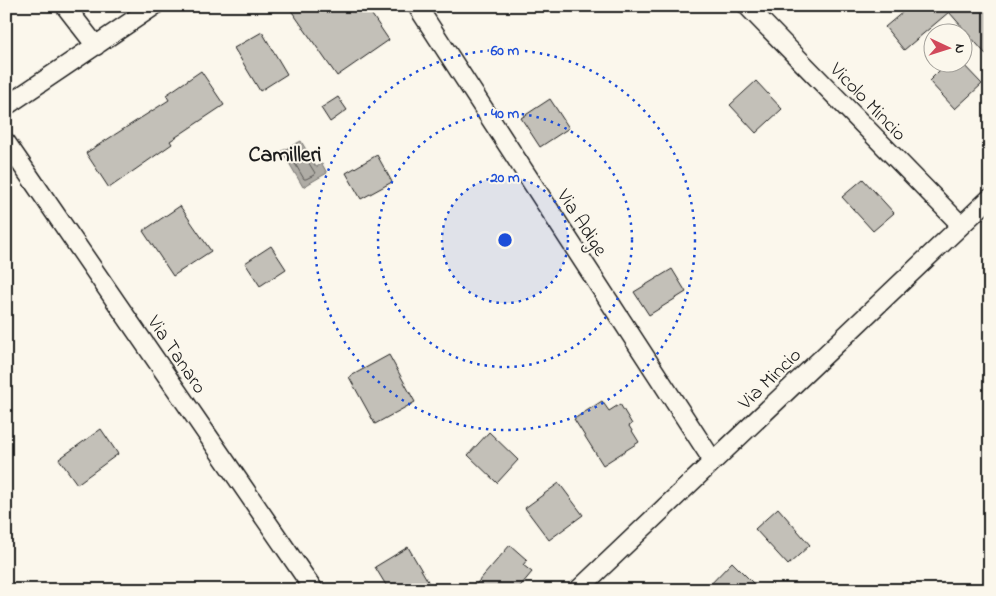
<svg xmlns="http://www.w3.org/2000/svg" width="996" height="596" viewBox="0 0 996 596" font-family="'Indie Flower',sans-serif">
<style>
.water{fill:#afaca5;stroke:#74726e}
.lines{fill:none;stroke-linecap:round;stroke-linejoin:round}
.shore{stroke:#575653;stroke-width:1}
.building{fill:#c3c0b8;stroke:#1c1c1c}
.street-casing{stroke:#1c1c1c;stroke-width:21}
.street{stroke:#fbf7ec;stroke-width:18}
.ring{fill:none;stroke:#1d4ed8;stroke-width:2.5;stroke-dasharray:2.5 5}
.labels{text-anchor:middle;stroke-width:4;stroke-linejoin:round;paint-order:stroke}
.street-label{font-size:20px;fill:#1c1c1c;stroke:#fbf7ec}
.quarter-label{font-size:22px;font-weight:bold;fill:#1c1c1c;stroke:#fbf7ec}
.centre{fill:#1d4ed8;stroke:#fbf7ec;stroke-width:2.5}
.ring-label{font-size:15px;text-anchor:middle;font-weight:bold;fill:#1d4ed8;stroke:#fbf7ec;stroke-width:4;stroke-linejoin:round;paint-order:stroke}
</style>
<rect width="100%" height="100%" fill="#fbf7ec"/>
<filter id="ink" filterUnits="userSpaceOnUse"><feTurbulence type="fractalNoise" baseFrequency=".02" numOctaves="2"/><feDisplacementMap in="SourceGraphic" scale="10" xChannelSelector="R" yChannelSelector="G"/><feConvolveMatrix kernelMatrix="1 2 1 2 8 2 1 2 1" color-interpolation-filters="sRGB"/></filter>
<g filter="url(#ink)">
<path class="water" d="M301 141 316 167 322 164 327 173 303 187 282 151Z"/>
<g class="lines">
<path class="shore" d="M298 148 300 149 315 173 314 175 306 179H304L290 155 291 152Z"/>
</g>
<path class="building" d="M288 6H366L389 40 337 76Z
M910 6H990V59L949 12 904 50 885 27Z
M262 32 287 74 260 91 234 48Z
M948 62H961L982 84 955 109 929 81Z
M201 71 224 105 170 141 172 144 109 188 86 153 169 100 166 95Z
M756 81 782 109 756 133 730 105Z
M338 97 347 110 330 122 321 108Z
M550 99 569 128 540 147 521 118Z
M377 155 392 182 361 199 346 173Z
M863 179 894 213 873 231 842 197Z
M180 206 211 251 173 276 143 231Z
M271 246 286 269 260 286 245 263Z
M672 269 686 292 649 315 634 292Z
M389 355 415 402 375 424 349 377Z
M602 401 609 411 620 404 632 424 629 426 639 442 603 465 574 419Z
M101 429 118 454 77 484 59 459Z
M489 432 518 460 497 483 468 455Z
M559 483 583 515 549 540 525 508Z
M778 508 810 545 788 565 755 529Z
M510 545 527 560 523 565 532 572 517 590H471Z
M408 547 433 590H389L375 567Z
M732 562 760 590H705Z"/>
<g class="lines">
<g class="street-casing">
<path id="street" d="M65 6 96 46
M417 6 713 461
M747 6 961 225
M6 106 154 6
M6 142 314 590
M578 590 990 198"/>
</g>
<use href="#street" class="street"/>
</g>
</g>
<circle cx="505" cy="240" r="63" fill="#1d4ed8" fill-opacity=".12"/>
<g class="ring">
<circle cx="505" cy="240" r="63"/>
<circle cx="505" cy="240" r="127"/>
<circle cx="505" cy="240" r="190"/>
</g>
<g class="labels">
<g class="street-label">
<text transform="translate(869 101) rotate(46)" y="7">Vicolo Mincio</text>
<text transform="translate(583 222) rotate(57)" y="7">Via Adige</text>
<text transform="translate(178 354) rotate(56)" y="7">Via Tanaro</text>
<text transform="translate(769 378) rotate(-44)" y="7">Via Mincio</text>
</g>
<g class="quarter-label">
<text x="285" y="161">Camilleri</text>
</g>
</g>
<circle cx="505" cy="240" r="8" class="centre"/>
<g class="ring-label">
<text x="505" y="55">60 m</text>
<text x="505" y="118">40 m</text>
<text x="505" y="182">20 m</text>
</g>
<rect width="996" height="596" fill="none" stroke="#fbf7ec" stroke-width="25"/>
<rect x="12" y="12" width="971" height="571" fill="none" stroke="#1c1c1c" stroke-width="2" filter="url(#ink)"/>
<g transform="translate(948 48) rotate(94)"><circle r="24" fill="#fbf7ec" stroke="#a29f99"/>
<path d="M0-4L9 19L0 12L-9 19Z" fill="#d1495b"/>
<text y="-8" font-size="14" font-weight="bold" text-anchor="middle" fill="#1c1c1c">N</text>
</g>
</svg>
